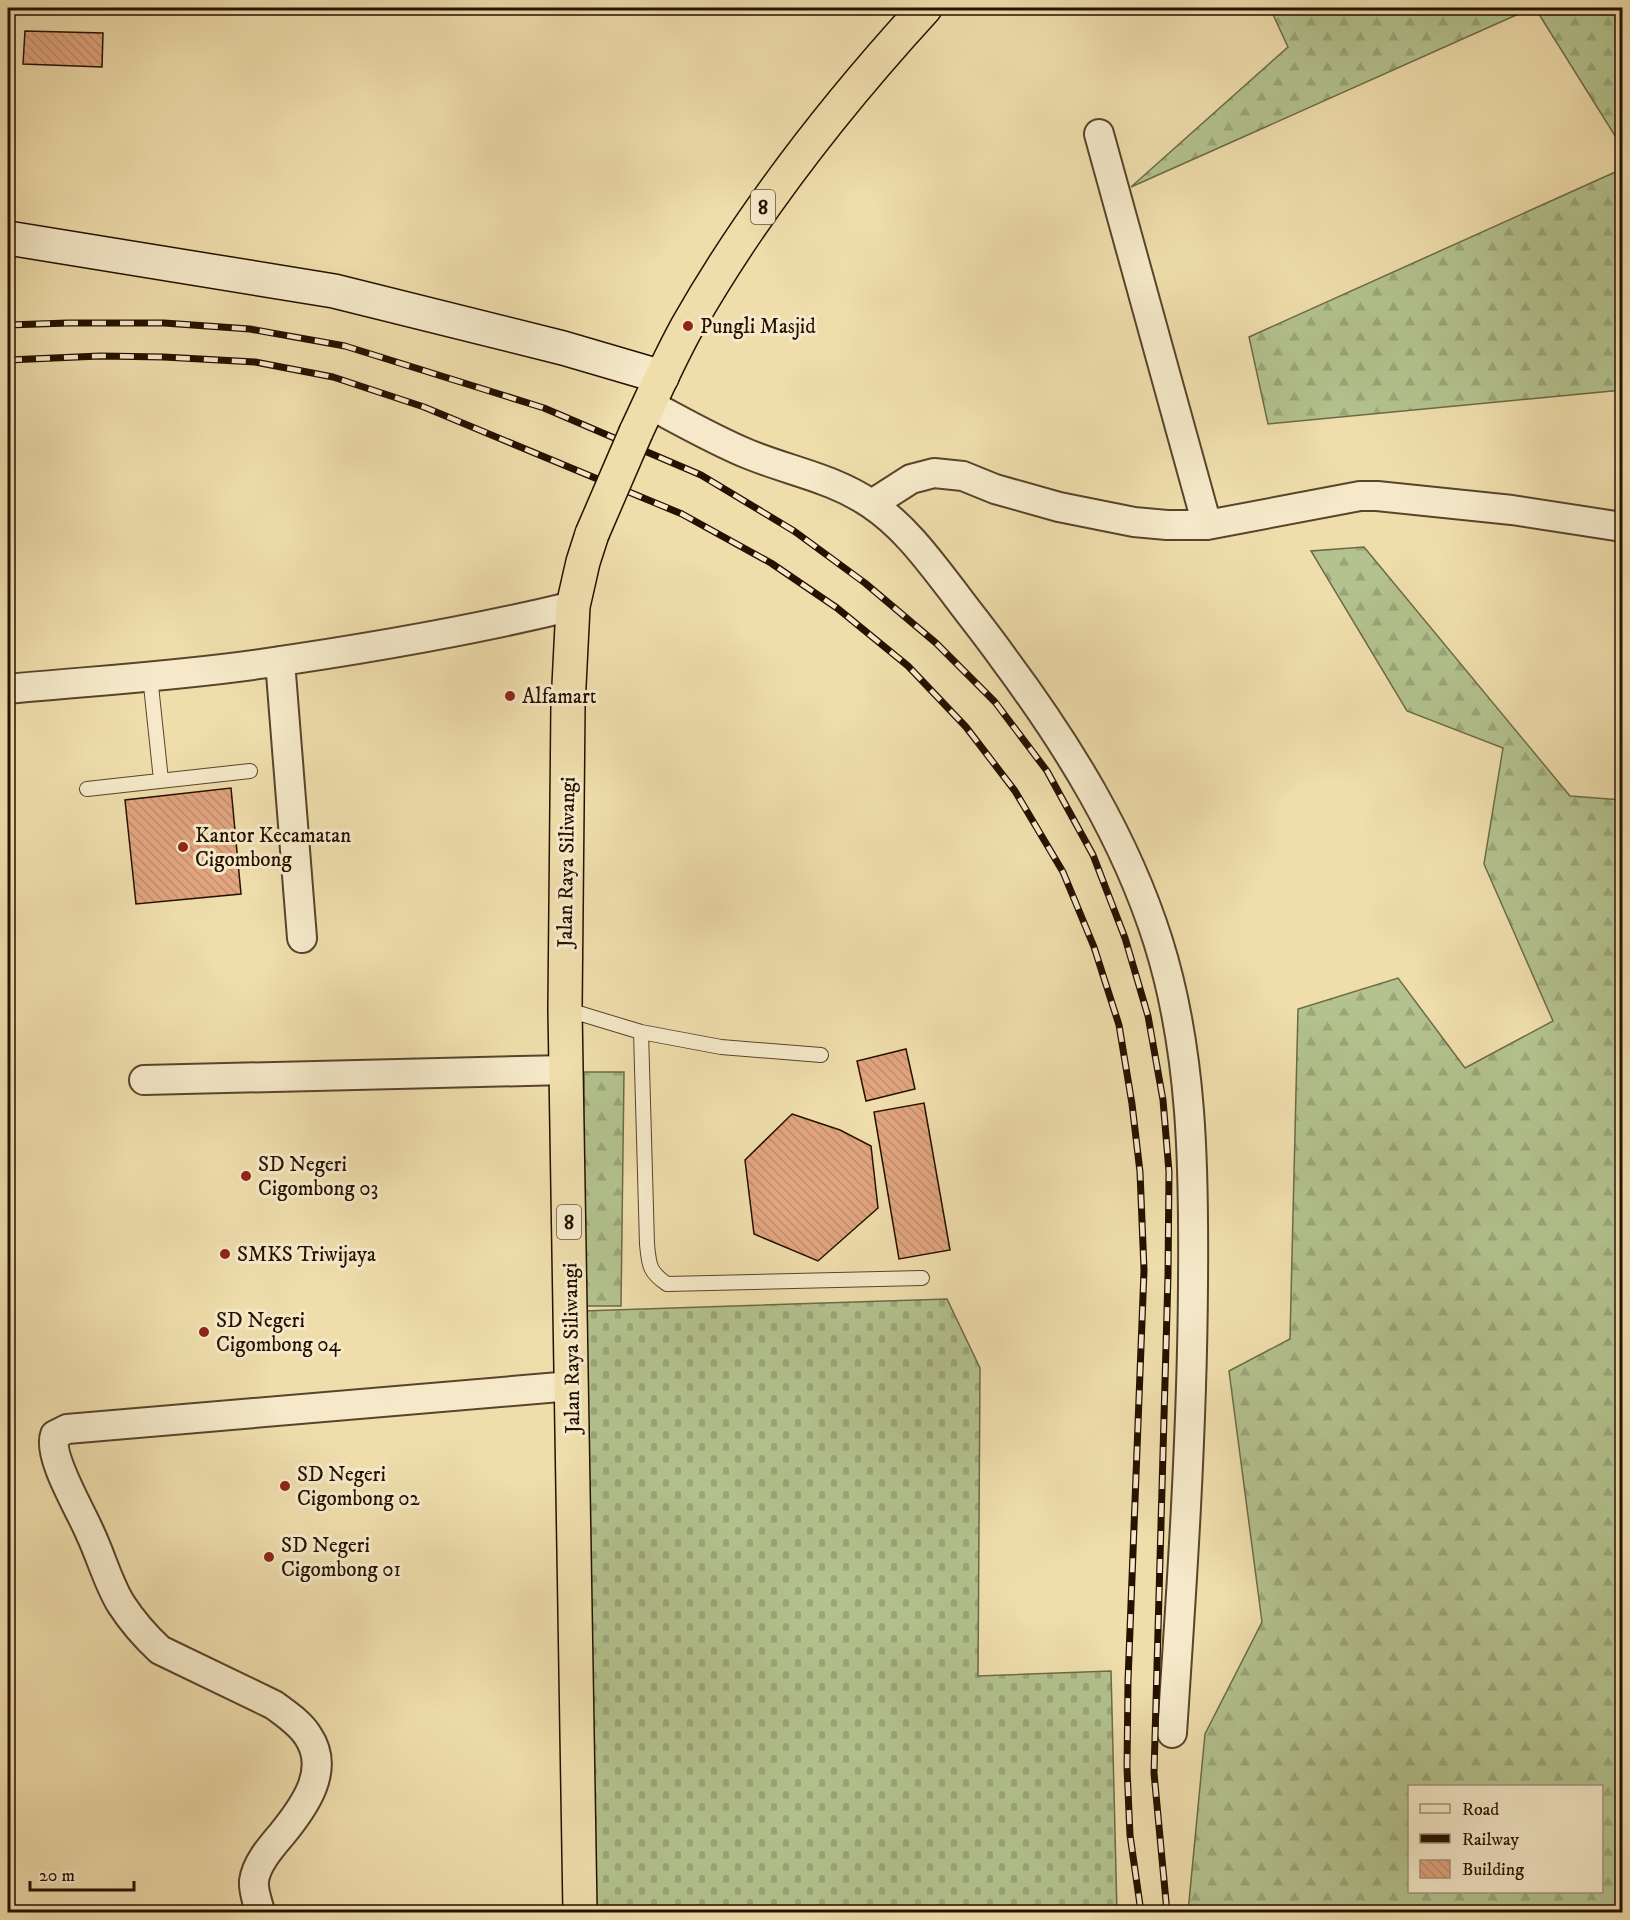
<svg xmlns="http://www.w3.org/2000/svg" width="1630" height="1920" viewBox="0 0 1630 1920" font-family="'IM FELL DW Pica',serif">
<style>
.forest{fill:url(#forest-firs);stroke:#6c6a47;stroke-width:1.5;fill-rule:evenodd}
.cemetery{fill:url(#cemetery-stones);stroke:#6c6a47;stroke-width:1.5}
.building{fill:url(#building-back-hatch);stroke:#251100;stroke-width:1.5}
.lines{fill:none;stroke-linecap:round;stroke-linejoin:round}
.lane-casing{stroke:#58442b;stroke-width:16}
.street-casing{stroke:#58442b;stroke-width:32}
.secondary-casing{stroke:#251100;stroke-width:36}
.highway-casing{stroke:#251100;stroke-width:36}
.lane{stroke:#f5e9c9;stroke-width:14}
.street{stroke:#f5e9c9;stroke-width:28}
.secondary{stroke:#f5e9c9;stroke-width:33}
.highway{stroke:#efddac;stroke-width:33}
.rail-casing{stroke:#251100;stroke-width:7}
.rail{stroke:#f5e9c9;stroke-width:4.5;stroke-dasharray:14;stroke-linecap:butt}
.highway-bridge-casing{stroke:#251100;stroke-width:36;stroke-linecap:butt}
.highway-bridge{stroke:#efddac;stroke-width:33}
.poi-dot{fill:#8f2418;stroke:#f5e9c9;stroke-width:2}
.labels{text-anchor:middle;stroke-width:6;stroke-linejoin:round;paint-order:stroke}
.shield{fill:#f5e9c9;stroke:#63523c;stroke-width:1.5}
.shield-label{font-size:20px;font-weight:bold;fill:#251100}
.poi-label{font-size:21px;fill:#251100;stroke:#f5e9c9;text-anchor:start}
.street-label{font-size:21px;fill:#251100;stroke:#f5e9c9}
</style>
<defs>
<pattern id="forest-firs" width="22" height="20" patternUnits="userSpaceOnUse" patternTransform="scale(1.5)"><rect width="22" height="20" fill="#b3c28e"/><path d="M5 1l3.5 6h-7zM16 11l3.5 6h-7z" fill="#9aa679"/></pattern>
<pattern id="cemetery-stones" width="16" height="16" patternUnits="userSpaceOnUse" patternTransform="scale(1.5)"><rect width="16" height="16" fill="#b3c28e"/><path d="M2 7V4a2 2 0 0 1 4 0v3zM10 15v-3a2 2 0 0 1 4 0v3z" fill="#9aa679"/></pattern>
<pattern id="building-back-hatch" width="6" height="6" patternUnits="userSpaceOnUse" patternTransform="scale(1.5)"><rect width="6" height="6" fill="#e1a57f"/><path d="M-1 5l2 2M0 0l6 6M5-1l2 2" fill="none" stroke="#c18d6c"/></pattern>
</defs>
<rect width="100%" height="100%" fill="#efddac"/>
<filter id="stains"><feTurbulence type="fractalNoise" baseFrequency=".00333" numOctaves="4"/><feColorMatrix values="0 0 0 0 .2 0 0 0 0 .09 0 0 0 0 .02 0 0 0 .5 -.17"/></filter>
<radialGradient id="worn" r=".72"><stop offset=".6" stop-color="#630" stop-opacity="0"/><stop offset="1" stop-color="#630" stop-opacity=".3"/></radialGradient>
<path class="forest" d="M1270 8H1532L1131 187 1288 47Z
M1535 8H1622V147Z
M1622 169V390L1268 424 1249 337Z
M1364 547 1570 796 1622 800V1912H1188L1205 1734 1262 1622 1229 1371 1290 1339 1298 1009 1398 978 1465 1068 1553 1021 1484 864 1503 748 1407 711 1311 551ZM1602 1786V1892H1410V1786Z
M584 1072H624L621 1306H582Z"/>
<path class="cemetery" d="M947 1299 980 1368 978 1676 1111 1671 1117 1912H585L583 1311Z"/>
<path class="building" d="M25 31 103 33 102 67 23 64Z
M231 788 241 894 136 904 125 800Z
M906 1049 915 1089 866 1101 857 1061Z
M924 1103 950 1250 899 1259 874 1112Z
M792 1114 840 1130 871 1146 878 1208 818 1261 754 1234 745 1160Z"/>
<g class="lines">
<g class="lane-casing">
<path id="lane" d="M150 676 161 780
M87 789 250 771
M565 1009 641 1032 721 1047 821 1055
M641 1032 647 1244C649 1265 649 1272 667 1284L922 1278"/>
</g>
<g class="street-casing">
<path id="street" d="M1099 134 1207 525
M649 404C681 421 714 440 748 454 789 471 833 478 871 504 904 526 928 559 952 590 969 613 987 635 1004 659 1068 745 1125 837 1158 941 1193 1052 1194 1169 1193 1285 1192 1434 1182 1584 1172 1733
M872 504 911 479 934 473 963 476 995 489 1059 507 1134 522 1167 525H1207L1360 496H1377L1512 510 1622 527
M280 661 302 938
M8 689C92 681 177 676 260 664 365 649 470 631 573 606
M144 1080 566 1070
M260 1912C258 1903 253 1891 254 1881 256 1864 271 1847 282 1834 304 1807 331 1770 308 1736 300 1723 286 1714 274 1705L160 1650C146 1637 132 1621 121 1604 108 1583 101 1556 90 1533 81 1511 47 1456 55 1435L67 1429 571 1386"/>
</g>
<g class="secondary-casing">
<path id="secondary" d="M8 238 334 291 563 348 662 377"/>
</g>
<g class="highway-casing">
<path id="highway" d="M636 432C653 396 669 359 688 325 753 211 837 104 925 8
M580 1912 565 1009 568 705 573 606 583 562 592 534"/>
</g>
<use href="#lane" class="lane"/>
<use href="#street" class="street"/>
<use href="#secondary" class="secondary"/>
<use href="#highway" class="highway"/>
<g class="rail-casing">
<path id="rail" d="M8 325 68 323H164L250 329 345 346 544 408 701 475 794 531 865 583 936 643 995 702 1047 771 1093 855 1125 938 1148 1016 1163 1100 1169 1172 1168 1275 1154 1773 1167 1912
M8 360 100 356 164 357 255 362 333 377 424 407 682 514 771 563 837 608 908 666 966 727 1015 791 1063 872 1094 947 1119 1025 1132 1104 1140 1172 1144 1270 1128 1681 1127 1768 1130 1835 1141 1912"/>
</g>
<use href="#rail" class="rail"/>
<g class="highway-bridge-casing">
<path id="highway-bridge" d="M592 534 636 432"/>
</g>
<use href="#highway-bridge" class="highway-bridge"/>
</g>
<g class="poi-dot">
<circle cx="688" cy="326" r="6"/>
<circle cx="510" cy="696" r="6"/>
<circle cx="183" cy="847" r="6"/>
<circle cx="246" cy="1176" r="6"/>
<circle cx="225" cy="1254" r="6"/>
<circle cx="204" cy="1332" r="6"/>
<circle cx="285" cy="1486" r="6"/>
<circle cx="269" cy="1557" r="6"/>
</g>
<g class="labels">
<g class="shield">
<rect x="751" y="190" width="24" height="34" rx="4.5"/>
<rect x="557" y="1205" width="24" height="34" rx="4.5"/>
</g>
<g class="shield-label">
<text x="763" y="214">8</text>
<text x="569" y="1229">8</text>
</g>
<g class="poi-label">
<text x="700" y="333">Pungli Masjid</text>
<text x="522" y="703">Alfamart</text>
<text x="195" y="842">Kantor Kecamatan<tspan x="195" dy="24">Cigombong</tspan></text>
<text x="258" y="1171">SD Negeri<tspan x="258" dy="24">Cigombong 03</tspan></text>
<text x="237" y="1261">SMKS Triwijaya</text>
<text x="216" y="1327">SD Negeri<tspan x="216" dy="24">Cigombong 04</tspan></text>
<text x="297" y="1481">SD Negeri<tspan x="297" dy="24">Cigombong 02</tspan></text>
<text x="281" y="1552">SD Negeri<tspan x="281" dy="24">Cigombong 01</tspan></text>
</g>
<g class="street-label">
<text transform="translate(566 862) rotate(-89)" y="7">Jalan Raya Siliwangi</text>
<text transform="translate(571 1348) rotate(-91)" y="7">Jalan Raya Siliwangi</text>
</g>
</g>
<rect width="1630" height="1920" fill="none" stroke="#efddac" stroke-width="30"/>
<rect x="9" y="9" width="1612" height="1902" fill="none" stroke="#251100" stroke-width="3"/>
<rect x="15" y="15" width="1600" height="1890" fill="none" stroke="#251100" stroke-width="1.5"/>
<rect x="1408" y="1785" width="195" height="108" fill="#f5e9c9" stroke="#a29379" stroke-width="1.5"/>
<rect x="1420" y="1804" width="30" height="9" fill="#f5e9c9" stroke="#a29379" stroke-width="1.5"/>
<text x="1462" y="1815" font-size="18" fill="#251100">Road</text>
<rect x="1420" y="1834" width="30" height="9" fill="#251100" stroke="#a29379" stroke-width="1.5"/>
<text x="1462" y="1845" font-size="18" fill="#251100">Railway</text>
<rect x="1420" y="1860" width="30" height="18" fill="url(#building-back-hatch)" stroke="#a29379" stroke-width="1.5"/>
<text x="1462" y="1875" font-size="18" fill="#251100">Building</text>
<path d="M30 1881v9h104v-9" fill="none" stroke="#251100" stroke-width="3"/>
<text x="39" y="1881" font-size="18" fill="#251100" stroke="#f5e9c9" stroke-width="4.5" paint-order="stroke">20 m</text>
<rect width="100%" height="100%" filter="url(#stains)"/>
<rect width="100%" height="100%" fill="url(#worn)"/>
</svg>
